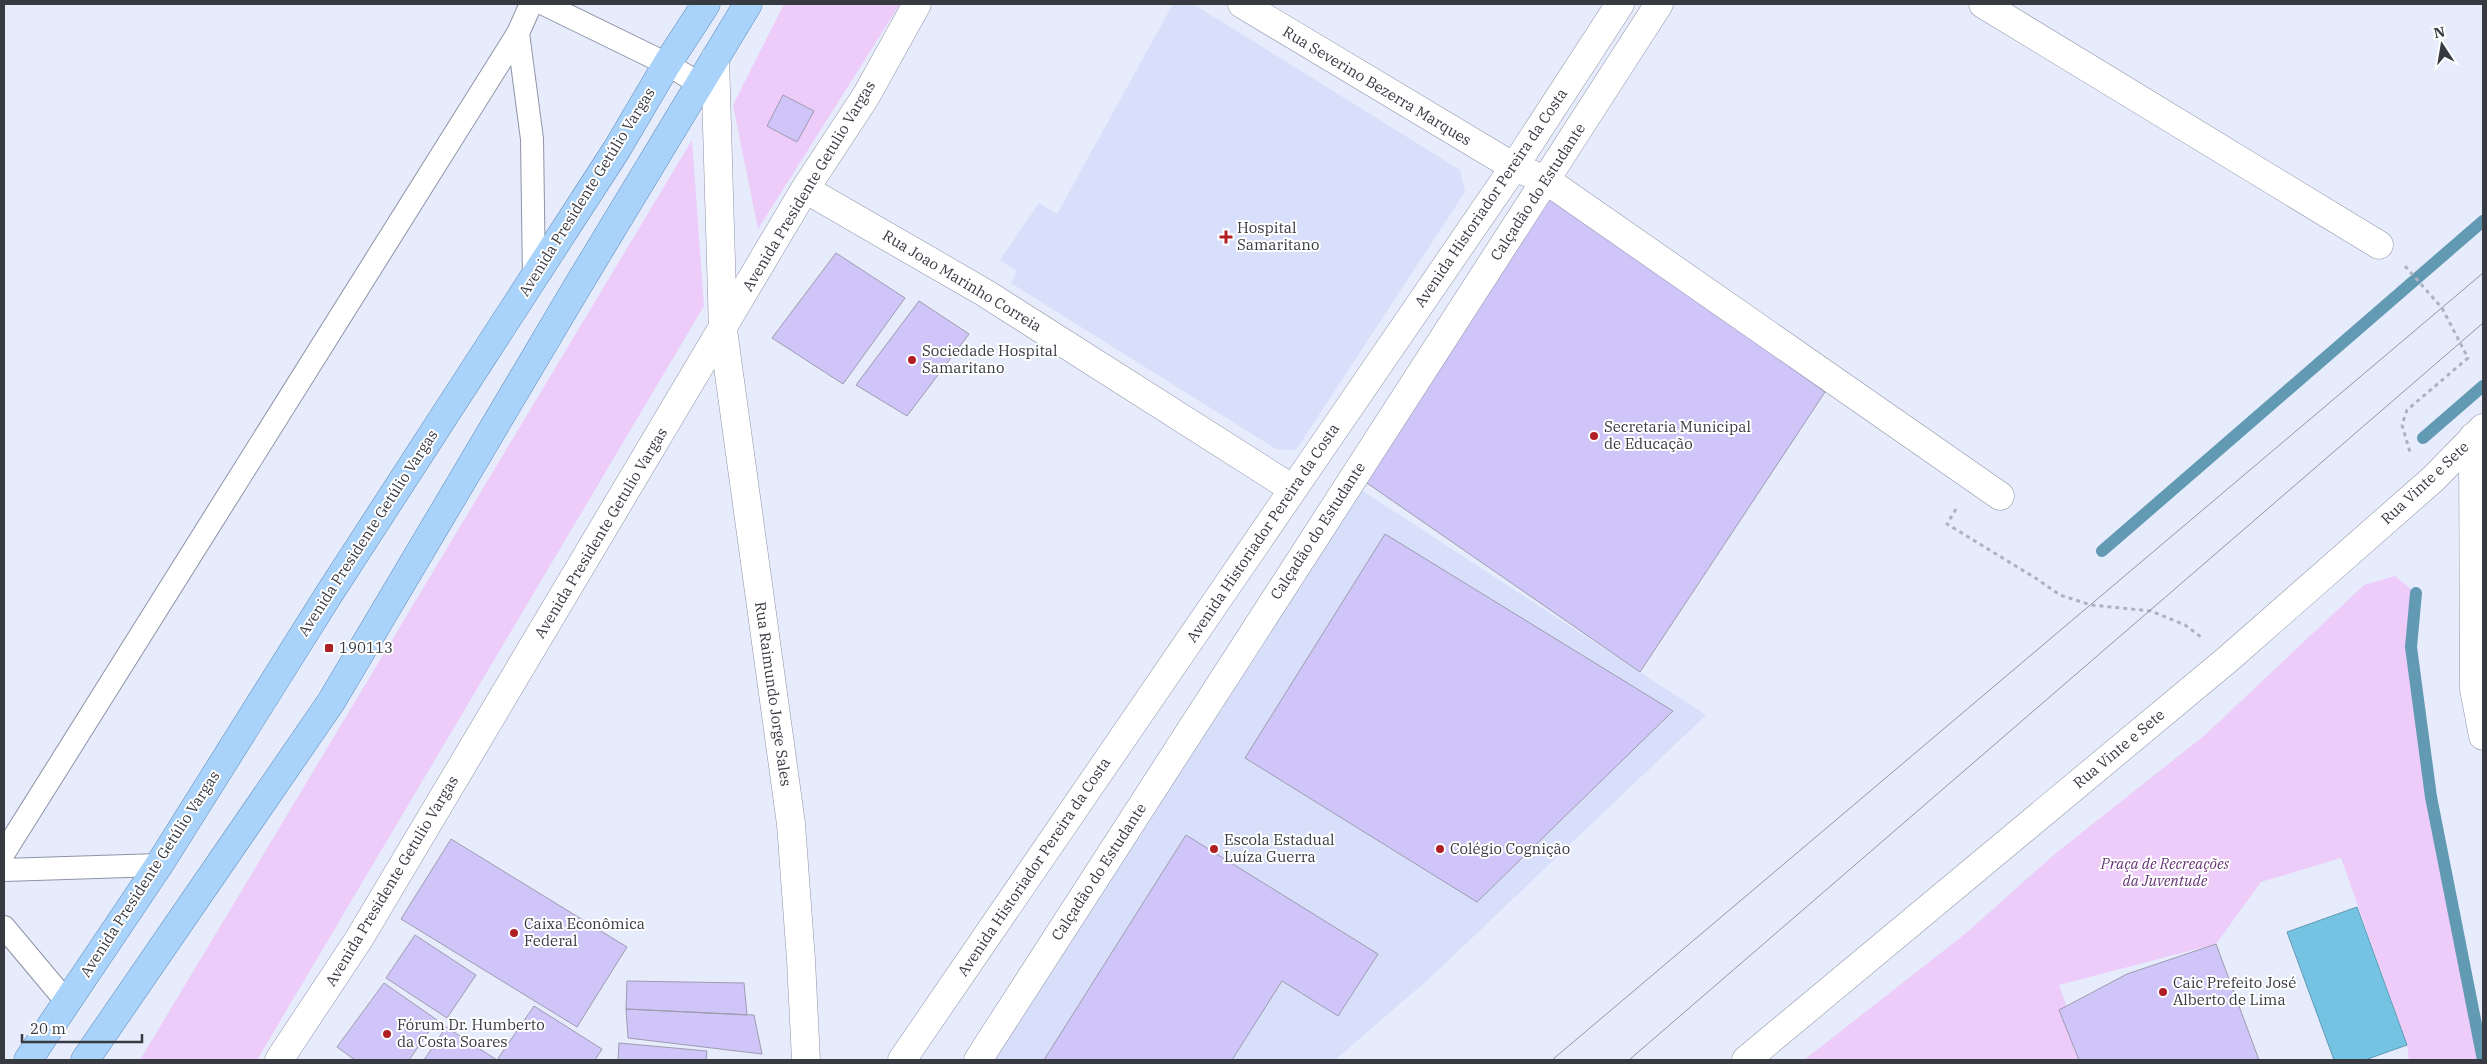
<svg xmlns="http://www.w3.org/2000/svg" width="2487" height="1064" viewBox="0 0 2487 1064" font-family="'IBM Plex Serif',serif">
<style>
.built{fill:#d7dffb}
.green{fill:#edccf9}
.water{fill:#74c3e3;stroke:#629ab3}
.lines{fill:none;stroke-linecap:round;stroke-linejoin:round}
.stream{stroke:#629ab3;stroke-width:12}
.building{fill:#d0c5f9;stroke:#9e9bae}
.service-casing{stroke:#8e94a7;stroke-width:24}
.pedestrian-casing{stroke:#8e94a7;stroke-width:29}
.minor-casing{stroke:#8e94a7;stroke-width:29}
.tertiary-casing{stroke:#8e94a7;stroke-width:29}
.primary-casing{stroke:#5c8ab8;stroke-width:29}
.path{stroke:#adb2bf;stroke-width:3;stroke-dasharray:4 4;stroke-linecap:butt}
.service{stroke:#fff;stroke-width:22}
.pedestrian{stroke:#fff;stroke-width:28}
.minor{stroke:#fff;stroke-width:28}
.tertiary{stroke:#fff;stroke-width:28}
.primary{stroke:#a9d3fa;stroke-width:28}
.tram{stroke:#9296a2;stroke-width:1}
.poi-dot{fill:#b01f23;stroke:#fff;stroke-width:2}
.labels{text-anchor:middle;stroke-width:4;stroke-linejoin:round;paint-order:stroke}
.street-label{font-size:15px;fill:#383a42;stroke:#fff}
.poi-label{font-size:15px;fill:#383a42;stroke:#fff;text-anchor:start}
.park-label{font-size:15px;font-style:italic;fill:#673477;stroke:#fff}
</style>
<rect width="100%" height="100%" fill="#e6ecfc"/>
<path class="built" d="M1173 4H1193L1460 170 1465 192 1296 450 1276 449 1011 283 1017 271 1000 260 1039 203 1057 214Z
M1349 482 1706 715 1432 976 1335 1060H978Z"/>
<path class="green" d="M784 4H900L758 229 733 105Z
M692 140 704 306 257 1060H140Z
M2395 576 2416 593 2411 647 2431 797 2483 1060H2409L2407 1045 2341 858 2261 882 2216 944 2059 985 2086 1060H1804L1965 934 2056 853 2205 735 2364 585Z"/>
<path class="water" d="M2357 907 2407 1045 2365 1060H2334L2287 932Z"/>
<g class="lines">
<path class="stream" d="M2423 438 2483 386
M2102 551 2483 221
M2416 593 2411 647 2431 797 2483 1060"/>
</g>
<path class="building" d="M783 95 814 111 797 142 767 126Z
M1546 187 1825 392 1640 672 1364 481Z
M836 253 905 298 843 384 772 338Z
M919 301 969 334 907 416 856 385Z
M1385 534 1673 711 1477 902 1245 758Z
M1186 835 1378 954 1338 1016 1282 981 1232 1060H1044Z
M451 839 627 947 577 1027 401 919Z
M415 935 476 975 447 1018 386 978Z
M2216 944 2259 1060H2079L2059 1010 2127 974Z
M627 981 744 983 747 1015 626 1009Z
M384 983 437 1020 409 1060H355L337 1047Z
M534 1006 602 1049 595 1060H497Z
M626 1009 754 1015 762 1054 628 1038Z
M446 1027 497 1060H424Z
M619 1043 707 1051 706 1060H618Z"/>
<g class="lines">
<g class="service-casing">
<path id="service" d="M544 4 667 64 700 84
M518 33 532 139 534 278
M4 853 518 33 531 4
M4 870 159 865
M4 927 66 1001"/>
</g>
<g class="pedestrian-casing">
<path id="pedestrian" d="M978 1060 1659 4"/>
</g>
<g class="minor-casing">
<path id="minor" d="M1242 4 1514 167 1546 180 2000 496
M1983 4 2379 245
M805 189 985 293 1293 489
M2473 437 2474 689 2483 736
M279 1060 359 939 805 189 866 96 917 4
M1746 1060 2228 659 2433 479 2483 428"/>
</g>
<g class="tertiary-casing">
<path id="tertiary" d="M715 58 723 330 791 824 801 960 806 1060
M902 1060 1514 167 1620 4"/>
</g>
<g class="primary-casing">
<path id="primary" d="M28 1060 159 865 329 594 617 149 667 64 706 4
M85 1060 331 702 577 287 748 4"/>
</g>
<path class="path" d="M2405 266 2442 308 2468 358 2407 410 2402 425 2410 452
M1956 509 1947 524 2037 579 2060 595 2091 605 2151 611 2185 625 2201 637"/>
<use href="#service" class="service"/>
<use href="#pedestrian" class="pedestrian"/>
<use href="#minor" class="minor"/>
<use href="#tertiary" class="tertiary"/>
<use href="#primary" class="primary"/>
<path class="tram" d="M1552 1060 2483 273
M1629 1060 2483 323"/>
</g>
<g class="poi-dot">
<path d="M1223.5 229.5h5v5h5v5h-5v5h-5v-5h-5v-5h5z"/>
<circle cx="912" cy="360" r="5"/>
<circle cx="1594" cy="436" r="5"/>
<rect x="324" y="643" width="10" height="10" rx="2.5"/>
<circle cx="1214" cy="849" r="5"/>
<circle cx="1440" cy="849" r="5"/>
<circle cx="514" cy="933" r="5"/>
<circle cx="2163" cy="992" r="5"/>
<circle cx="387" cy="1034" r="5"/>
</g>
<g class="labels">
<g class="street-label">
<text transform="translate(1377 86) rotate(31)" y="5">Rua Severino Bezerra Marques</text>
<text transform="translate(809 186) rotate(-59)" y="5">Avenida Presidente Getulio Vargas</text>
<text transform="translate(587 192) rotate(-58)" y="5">Avenida Presidente Getúlio Vargas</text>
<text transform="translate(1538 192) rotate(-57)" y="5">Calçadão do Estudante</text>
<text transform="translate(1491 198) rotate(-56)" y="5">Avenida Historiador Pereira da Costa</text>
<text transform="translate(962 281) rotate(31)" y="5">Rua Joao Marinho Correia</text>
<text transform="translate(2425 483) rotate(-43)" y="5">Rua Vinte e Sete</text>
<text transform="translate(1318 531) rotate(-57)" y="5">Calçadão do Estudante</text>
<text transform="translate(368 533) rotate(-57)" y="5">Avenida Presidente Getúlio Vargas</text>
<text transform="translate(601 533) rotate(-59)" y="5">Avenida Presidente Getulio Vargas</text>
<text transform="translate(1263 533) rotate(-56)" y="5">Avenida Historiador Pereira da Costa</text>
<text transform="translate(773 694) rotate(82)" y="5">Rua Raimundo Jorge Sales</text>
<text transform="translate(2119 749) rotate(-40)" y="5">Rua Vinte e Sete</text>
<text transform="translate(1034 867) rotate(-56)" y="5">Avenida Historiador Pereira da Costa</text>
<text transform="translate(1099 872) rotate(-57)" y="5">Calçadão do Estudante</text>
<text transform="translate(150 874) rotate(-57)" y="5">Avenida Presidente Getúlio Vargas</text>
<text transform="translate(392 881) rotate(-59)" y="5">Avenida Presidente Getulio Vargas</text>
</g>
<g class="poi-label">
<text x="1237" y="233">Hospital<tspan x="1237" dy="17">Samaritano</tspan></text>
<text x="922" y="356">Sociedade Hospital<tspan x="922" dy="17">Samaritano</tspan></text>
<text x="1604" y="432">Secretaria Municipal<tspan x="1604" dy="17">de Educação</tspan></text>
<text x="339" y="653">190113</text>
<text x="1224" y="845">Escola Estadual<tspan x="1224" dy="17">Luíza Guerra</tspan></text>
<text x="1450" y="854">Colégio Cognição</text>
<text x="524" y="929">Caixa Econômica<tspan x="524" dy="17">Federal</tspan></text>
<text x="2173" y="988">Caic Prefeito José<tspan x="2173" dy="17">Alberto de Lima</tspan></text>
<text x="397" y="1030">Fórum Dr. Humberto<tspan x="397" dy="17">da Costa Soares</tspan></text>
</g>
<g class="park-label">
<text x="2165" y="869">Praça de Recreações<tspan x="2165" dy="17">da Juventude</tspan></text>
</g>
</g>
<rect width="2487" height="1064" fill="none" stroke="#383a42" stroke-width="10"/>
<g transform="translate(2442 45) rotate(348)" stroke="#ffffff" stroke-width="4" paint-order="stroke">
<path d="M0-4L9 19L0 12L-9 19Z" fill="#383a42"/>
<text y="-8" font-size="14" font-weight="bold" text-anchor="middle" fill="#383a42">N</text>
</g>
<path d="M22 1034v8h120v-8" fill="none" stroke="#383a42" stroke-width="2.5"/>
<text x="30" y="1034" font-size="15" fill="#383a42" stroke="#ffffff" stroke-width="4" paint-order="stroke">20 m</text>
</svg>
